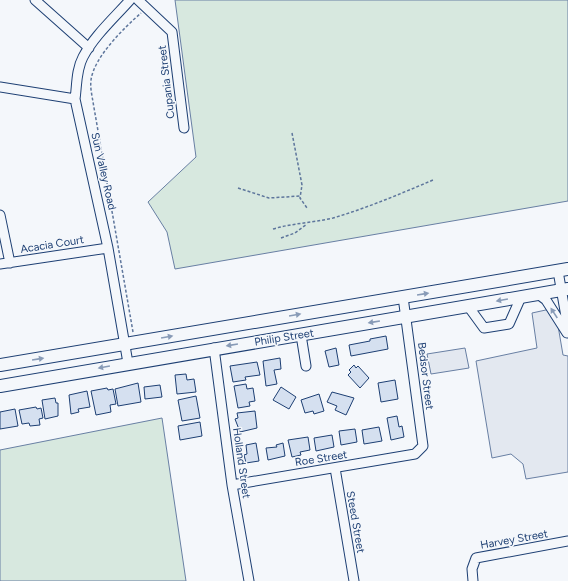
<svg xmlns="http://www.w3.org/2000/svg" width="568" height="581" viewBox="0 0 568 581" font-family="Figtree,sans-serif">
<style>
.green{fill:#d7e8df;stroke:#687fa3}
.parking{fill:#e3e8f0;stroke:#687fa3}
.building{fill:#d5e0f0;stroke:#1d3f73}
.lines{fill:none;stroke-linecap:round;stroke-linejoin:round}
.minor-casing{stroke:#1d3f73;stroke-width:11}
.major-casing{stroke:#1d3f73;stroke-width:14}
.path{stroke:#5e769c;stroke-width:1.5;stroke-dasharray:3 2;stroke-linecap:butt}
.minor{stroke:#f4f7fb;stroke-width:9}
.major{stroke:#f4f7fb;stroke-width:12}
.oneway{fill:#889bb7}
.labels{text-anchor:middle;stroke-width:3;stroke-linejoin:round;paint-order:stroke}
.street-label{font-size:11px;fill:#1d3f73;stroke:#f4f7fb}
</style>
<rect width="100%" height="100%" fill="#f4f7fb"/>
<path class="green" d="M175 0H568V201L175 269 167 232 148 202 196 157Z
M162 418 186 581H0V450Z"/>
<path class="parking" d="M555 308 563 355 568 356V472L526 479 523 464 511 454 492 458 476 361 537 348 532 313Z
M465 348 469 368 431 374 427 354Z"/>
<path class="building" d="M386 336 388 349 351 356 349 345 370 341V339Z
M336 348 339 365 329 367 325 351Z
M280 358 281 369 274 370 277 384 266 386 263 361Z
M257 362 260 375 245 377 246 380 233 382 230 366Z
M354 365 356 368 358 366 369 378 360 388 348 375 351 372 349 370Z
M186 374 187 380 194 379 196 392 177 394 175 375Z
M395 380 398 399 381 402 378 383Z
M138 383 141 402 118 406 115 389Z
M246 384 247 389 253 388 255 401 249 402 250 406 238 408 234 386Z
M160 385 162 397 145 399 144 387Z
M281 387 296 397 289 409 273 400Z
M107 388 108 390 113 389 116 404 110 405 111 412 96 415 91 391Z
M87 391 90 407 78 409 79 412 71 414 69 395Z
M332 392 354 398 346 415 335 410 337 406 327 402Z
M319 394 324 411 314 414 313 411 305 413 301 400Z
M196 396 200 418 182 421 178 400Z
M55 398 56 403H58V416L45 419 42 400Z
M36 407 37 409 41 408 43 418 39 419 40 425 30 426 29 423 22 424 19 410Z
M15 409 18 426 0 429V412Z
M255 411 257 428 240 432 235 419 238 418 237 413Z
M397 416 399 427 402 426 404 437 391 440 387 418Z
M200 422 202 436 180 440 178 426Z
M379 427 382 441 364 444 362 430Z
M355 429 357 442 341 445 339 431Z
M332 435 334 447 316 451 314 438Z
M308 437 310 450 300 452 301 455 292 457 288 440Z
M256 443 259 461 246 463 244 455 247 454 246 445Z
M283 443 285 456 268 460 266 448 277 447 276 445Z"/>
<g class="lines">
<g class="minor-casing">
<path id="minor" d="M35 0 89 48
M138 0 172 32 184 128
M0 87 75 99
M0 215 10 263
M0 264 108 248
M558 271 568 328
M538 294 546 300 567 333
M468 306 484 328 509 324 521 297
M301 335 306 366
M214 348 232 485 249 581
M128 363 108 248 75 99C77 86 76 70 83 57 94 36 114 18 130 0
M335 468 354 581
M232 485 415 454 423 446 403 297
M473 581 472 569 476 558 568 541"/>
</g>
<g class="major-casing">
<path id="major" d="M0 365 568 269
M0 386 568 289"/>
</g>
<path class="path" d="M292 133 302 185 300 198 307 208
M238 188 269 198 300 196
M273 229C293 223 312 223 333 218 367 208 400 194 433 180
M281 238 295 233 307 224
M133 332 93 102C92 95 90 88 91 80 94 57 124 28 141 13"/>
<use href="#minor" class="minor"/>
<use href="#major" class="major"/>
</g>
<defs><path id="oneway-solid" d="M-6-.8H1V-3.2L6.5 0L1 3.2V.8H-6Z"/></defs>
<g class="oneway">
<use href="#oneway-solid" transform="translate(423 294) rotate(-9)"/>
<use href="#oneway-solid" transform="translate(502 300) rotate(170)"/>
<use href="#oneway-solid" transform="translate(554 313) rotate(-123)"/>
<use href="#oneway-solid" transform="translate(295 315) rotate(-10)"/>
<use href="#oneway-solid" transform="translate(374 322) rotate(171)"/>
<use href="#oneway-solid" transform="translate(167 337) rotate(-10)"/>
<use href="#oneway-solid" transform="translate(232 345) rotate(171)"/>
<use href="#oneway-solid" transform="translate(38 359) rotate(-9)"/>
<use href="#oneway-solid" transform="translate(104 367) rotate(170)"/>
</g>
<g class="labels">
<g class="street-label">
<text transform="translate(166 82) rotate(-97)" y="4">Cupania Street</text>
<text transform="translate(104 171) rotate(77)" y="4">Sun Valley Road</text>
<text transform="translate(52 244) rotate(-9)" y="4">Acacia Court</text>
<text transform="translate(284 337) rotate(-9)" y="4">Philip Street</text>
<text transform="translate(426 376) rotate(83)" y="4">Bedsor Street</text>
<text transform="translate(321 458) rotate(-9)" y="4">Roe Street</text>
<text transform="translate(242 463) rotate(82)" y="4">Holland Street</text>
<text transform="translate(356 522) rotate(80)" y="4">Steed Street</text>
<text transform="translate(514 539) rotate(-10)" y="4">Harvey Street</text>
</g>
</g>
</svg>
